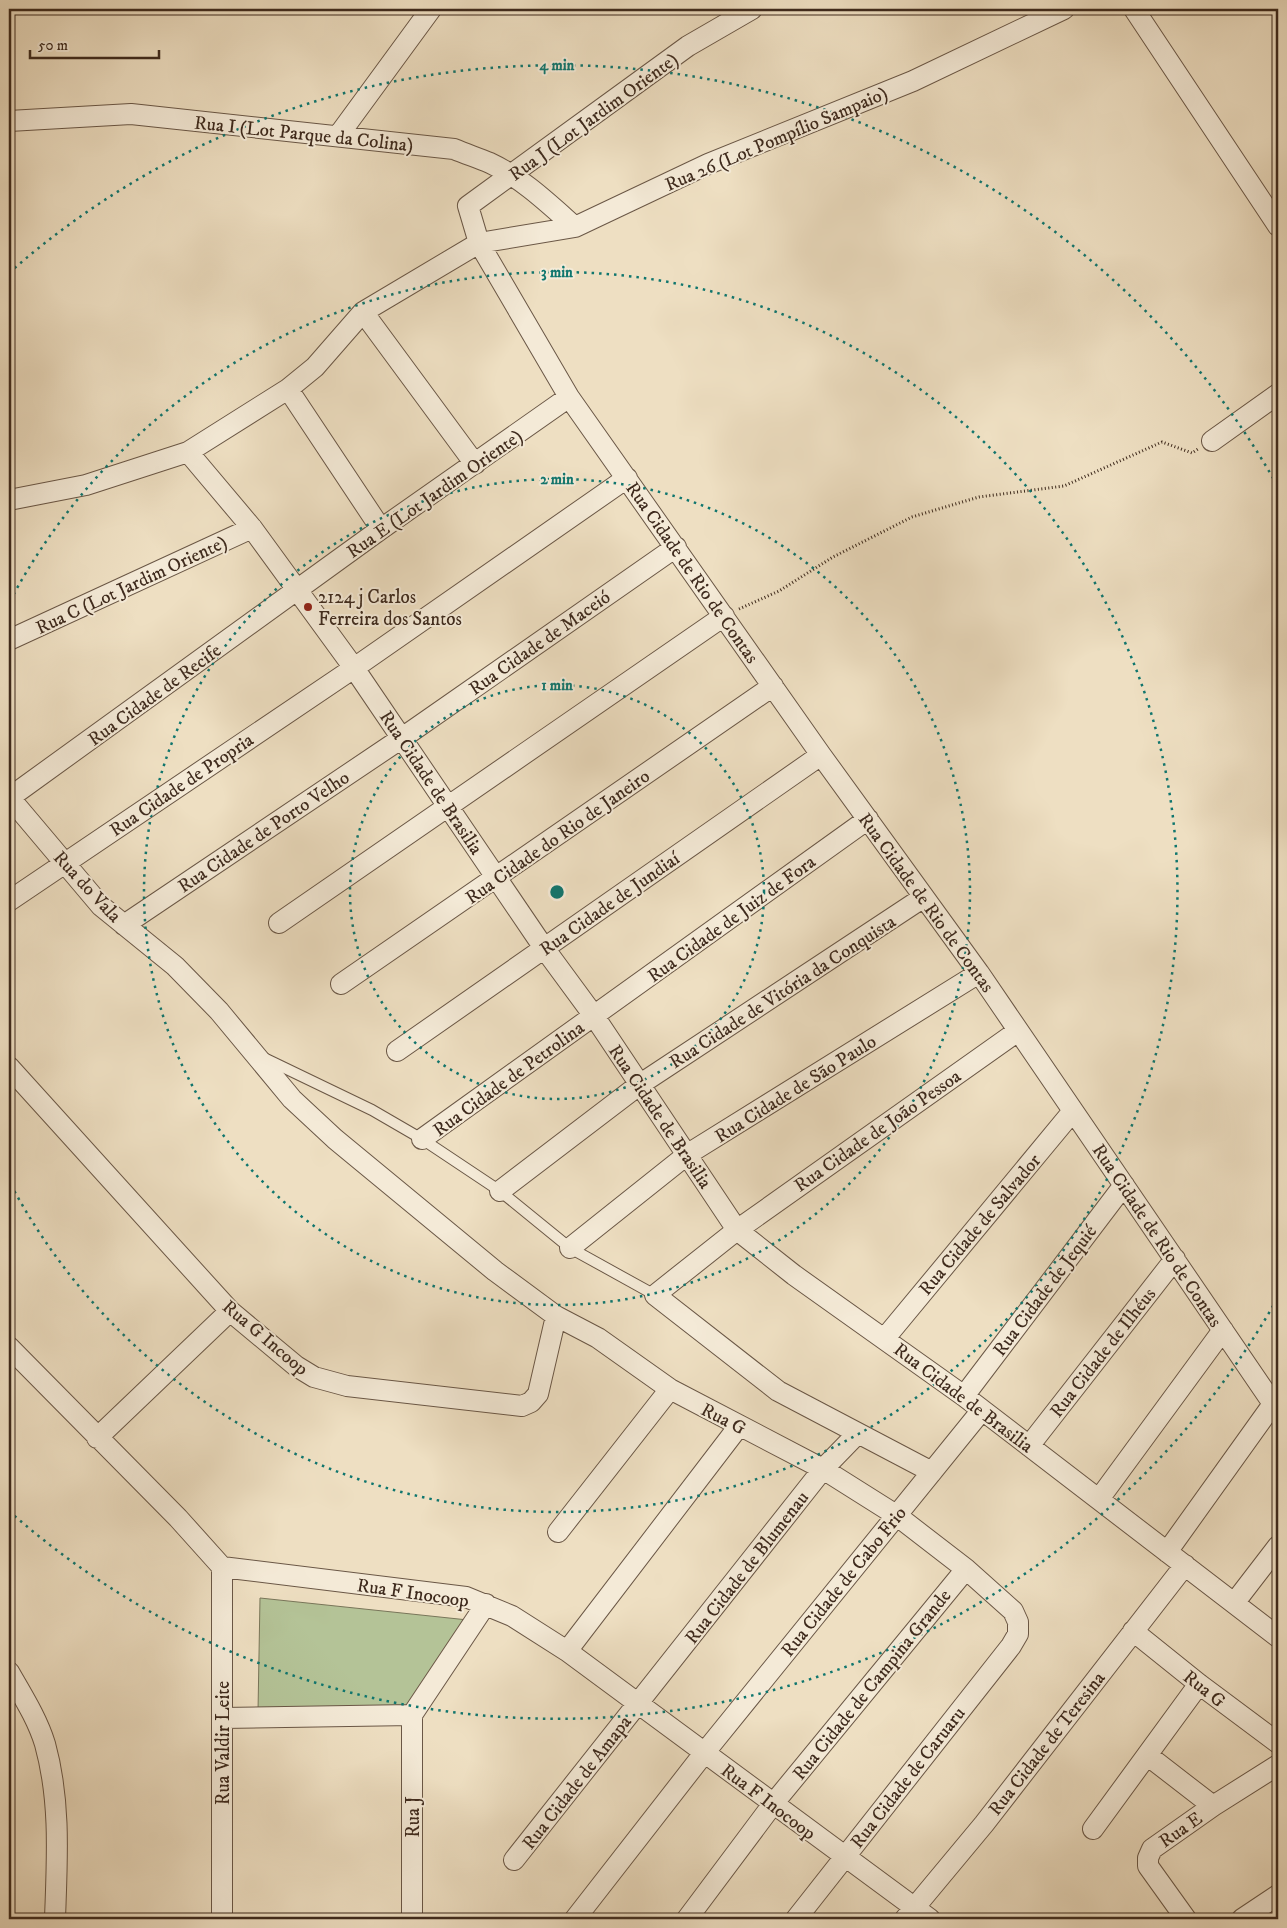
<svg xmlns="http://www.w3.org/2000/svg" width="1287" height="1928" viewBox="0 0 1287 1928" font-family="'IM FELL DW Pica',serif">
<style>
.green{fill:#b4c397;stroke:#79765a}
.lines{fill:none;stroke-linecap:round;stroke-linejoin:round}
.service-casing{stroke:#6a5746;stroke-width:12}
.minor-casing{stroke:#6a5746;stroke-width:22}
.path{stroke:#3e2a1d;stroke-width:3;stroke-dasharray:1 2.5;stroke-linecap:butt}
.service{stroke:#f4ead7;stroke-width:10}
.minor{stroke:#f4ead7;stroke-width:20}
.ring{fill:none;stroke:#0f766e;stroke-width:2.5;stroke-dasharray:2.5 5}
.poi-dot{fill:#8f2418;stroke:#f4ead7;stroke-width:2}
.labels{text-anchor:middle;stroke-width:4;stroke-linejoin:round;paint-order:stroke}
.street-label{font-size:19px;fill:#3e2a1d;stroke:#f4ead7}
.poi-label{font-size:19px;fill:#3e2a1d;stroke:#f4ead7;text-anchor:start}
.centre{fill:#0f766e;stroke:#f4ead7;stroke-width:2.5}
.ring-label{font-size:15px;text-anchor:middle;font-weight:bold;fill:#0f766e;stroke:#f4ead7;stroke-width:4;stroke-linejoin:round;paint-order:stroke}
</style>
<rect width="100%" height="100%" fill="#eedfc2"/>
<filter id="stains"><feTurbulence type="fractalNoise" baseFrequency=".004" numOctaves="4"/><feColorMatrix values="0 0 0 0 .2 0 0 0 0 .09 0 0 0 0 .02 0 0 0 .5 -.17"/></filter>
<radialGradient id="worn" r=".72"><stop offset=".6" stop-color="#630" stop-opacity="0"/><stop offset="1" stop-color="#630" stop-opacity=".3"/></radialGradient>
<path class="green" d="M260 1598 468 1620 413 1712 258 1711Z"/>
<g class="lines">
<g class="service-casing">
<path id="service" d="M264 1058 372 1110 422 1139 500 1191 570 1248 655 1295"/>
</g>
<g class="minor-casing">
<path id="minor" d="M752 9 688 46 468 206 479 243 569 397 821 755 979 973 1278 1411
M1134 9 1278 226
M9 121 131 114 454 149C466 154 478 158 490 163 522 178 549 204 575 227
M338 136 431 9
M363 312 475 464
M288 389 381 529
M1212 441 1278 394
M188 452 252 528 354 668 544 948 594 1016 737 1230 794 1275 964 1396 1278 1637
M9 500 86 485 188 452 288 389 315 367 363 312 479 243 575 227 708 164 913 81 1064 9
M9 640 252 528
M9 797 101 906 175 966 219 1011 292 1099 335 1139 495 1271 556 1316 598 1338 670 1389 823 1469 896 1515 966 1569 1013 1611 1018 1622V1634L1011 1646 796 1919
M9 798 381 529 569 397
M9 901 354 668 627 478
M279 923 724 616
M124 925 402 738 676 547
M341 984 773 686
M397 1051 821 755
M9 1067 230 1311 296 1366 314 1377 347 1386 522 1406 531 1402 538 1394 556 1316
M422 1139 868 819
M500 1191 639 1085 924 897
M570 1248 688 1154 979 973
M885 1338 1073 1111
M9 1347 178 1518 222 1567 466 1597 512 1616 567 1651 930 1919
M964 1396 1124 1185
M97 1438 230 1311
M1029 1446 1175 1259
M932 1472 778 1391 655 1295 737 1230 1018 1031
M1099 1499 1223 1330
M558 1532 670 1389
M1167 1552 1273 1404
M1235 1602 1278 1546
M1133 1631 1199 1684 1278 1743
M567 1651 739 1426
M9 1672C22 1695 37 1718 45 1744 61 1802 57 1860 55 1919
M222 1718 412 1715
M1147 1755 1213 1806
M1093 1829 1199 1684
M514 1860 823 1469 857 1434
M222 1919V1567
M412 1919V1715L486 1604
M575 1919 705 1752 982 1410
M687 1919 773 1804 966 1569
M905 1919 984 1824 1185 1565
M1186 1919 1148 1866V1858L1152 1849 1213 1806 1278 1765
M1242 1919 1278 1895"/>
</g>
<path class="path" d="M739 609 779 591 833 557 912 517 979 497 1064 486 1162 442 1192 453 1198 449"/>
<use href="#service" class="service"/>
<use href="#minor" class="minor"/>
</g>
<g class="ring">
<circle cx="557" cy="892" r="207"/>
<circle cx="557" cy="892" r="413"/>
<path d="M10 601A620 620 0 1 1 10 1183"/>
<path d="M1277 1299A827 827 0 0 1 9 1511M9 273A827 827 0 0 1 1277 485"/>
</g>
<circle class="poi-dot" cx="308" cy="607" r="5"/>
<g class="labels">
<g class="street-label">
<text transform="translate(593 116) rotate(-36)" y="7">Rua J (Lot Jardim Oriente)</text>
<text transform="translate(304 133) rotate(6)" y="7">Rua I (Lot Parque da Colina)</text>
<text transform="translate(776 138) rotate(-23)" y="7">Rua 26 (Lot Pompílio Sampaio)</text>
<text transform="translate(434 493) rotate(-35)" y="7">Rua E (Lot Jardim Oriente)</text>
<text transform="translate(693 572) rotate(55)" y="7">Rua Cidade de Rio de Contas</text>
<text transform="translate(131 584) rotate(-25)" y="7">Rua C (Lot Jardim Oriente)</text>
<text transform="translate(539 642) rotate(-35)" y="7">Rua Cidade de Maceió</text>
<text transform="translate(154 694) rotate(-36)" y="7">Rua Cidade de Recife</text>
<text transform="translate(432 782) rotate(56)" y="7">Rua Cidade de Brasilia</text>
<text transform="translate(181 784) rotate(-34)" y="7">Rua Cidade de Propria</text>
<text transform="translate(263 831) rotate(-34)" y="7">Rua Cidade de Porto Velho</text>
<text transform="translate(557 836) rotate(-35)" y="7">Rua Cidade do Rio de Janeiro</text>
<text transform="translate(88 886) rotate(47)" y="7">Rua do Vala</text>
<text transform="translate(927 902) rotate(54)" y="7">Rua Cidade de Rio de Contas</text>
<text transform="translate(609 903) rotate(-35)" y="7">Rua Cidade de Jundiaí</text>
<text transform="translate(731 918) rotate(-36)" y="7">Rua Cidade de Juiz de Fora</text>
<text transform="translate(782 991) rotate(-33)" y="7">Rua Cidade de Vitória da Conquista</text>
<text transform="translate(508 1078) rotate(-36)" y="7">Rua Cidade de Petrolina</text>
<text transform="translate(795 1088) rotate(-32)" y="7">Rua Cidade de São Paulo</text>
<text transform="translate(661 1116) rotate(56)" y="7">Rua Cidade de Brasilia</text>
<text transform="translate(877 1130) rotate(-35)" y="7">Rua Cidade de João Pessoa</text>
<text transform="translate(979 1224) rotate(-50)" y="7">Rua Cidade de Salvador</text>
<text transform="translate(1158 1235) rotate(56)" y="7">Rua Cidade de Rio de Contas</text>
<text transform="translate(1044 1290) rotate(-53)" y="7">Rua Cidade de Jequié</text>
<text transform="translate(266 1337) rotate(40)" y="7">Rua G Incoop</text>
<text transform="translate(1102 1352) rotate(-52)" y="7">Rua Cidade de Ilhéus</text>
<text transform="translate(964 1397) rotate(37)" y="7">Rua Cidade de Brasilia</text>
<text transform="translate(724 1418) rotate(27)" y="7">Rua G</text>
<text transform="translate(746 1567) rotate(-52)" y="7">Rua Cidade de Blumenau</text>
<text transform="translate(843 1581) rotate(-51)" y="7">Rua Cidade de Cabo Frio</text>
<text transform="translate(413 1592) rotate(8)" y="7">Rua F Inocoop</text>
<text transform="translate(871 1684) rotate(-51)" y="7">Rua Cidade de Campina Grande</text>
<text transform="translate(1205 1688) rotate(38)" y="7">Rua G</text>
<text transform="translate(222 1743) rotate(-90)" y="7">Rua Valdir Leite</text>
<text transform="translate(1046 1743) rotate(-52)" y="7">Rua Cidade de Teresina</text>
<text transform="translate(907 1777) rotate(-52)" y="7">Rua Cidade de Caruaru</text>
<text transform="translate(576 1782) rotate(-52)" y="7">Rua Cidade de Amapa</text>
<text transform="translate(769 1801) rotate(37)" y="7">Rua F Inocoop</text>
<text transform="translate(412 1817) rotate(-90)" y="7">Rua J</text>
<text transform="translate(1180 1829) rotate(-35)" y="7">Rua E</text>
</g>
<g class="poi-label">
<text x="318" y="603">2124 j Carlos<tspan x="318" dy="22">Ferreira dos Santos</tspan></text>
</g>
</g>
<circle cx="557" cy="892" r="8" class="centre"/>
<g class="ring-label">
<text x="557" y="70">4 min</text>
<text x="557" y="277">3 min</text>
<text x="557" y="484">2 min</text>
<text x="557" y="690">1 min</text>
</g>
<rect width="1287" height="1928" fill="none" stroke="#eedfc2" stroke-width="30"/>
<rect x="10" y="10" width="1267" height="1908" fill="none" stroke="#3e2a1d" stroke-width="2.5"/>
<rect x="15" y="15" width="1257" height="1898" fill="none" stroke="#3e2a1d"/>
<path d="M30 50v8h129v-8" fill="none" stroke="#3e2a1d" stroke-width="2.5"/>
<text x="38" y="50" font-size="15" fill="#3e2a1d" stroke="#f4ead7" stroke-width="4" paint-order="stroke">50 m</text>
<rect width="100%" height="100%" filter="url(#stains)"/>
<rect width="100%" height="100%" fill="url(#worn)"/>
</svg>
